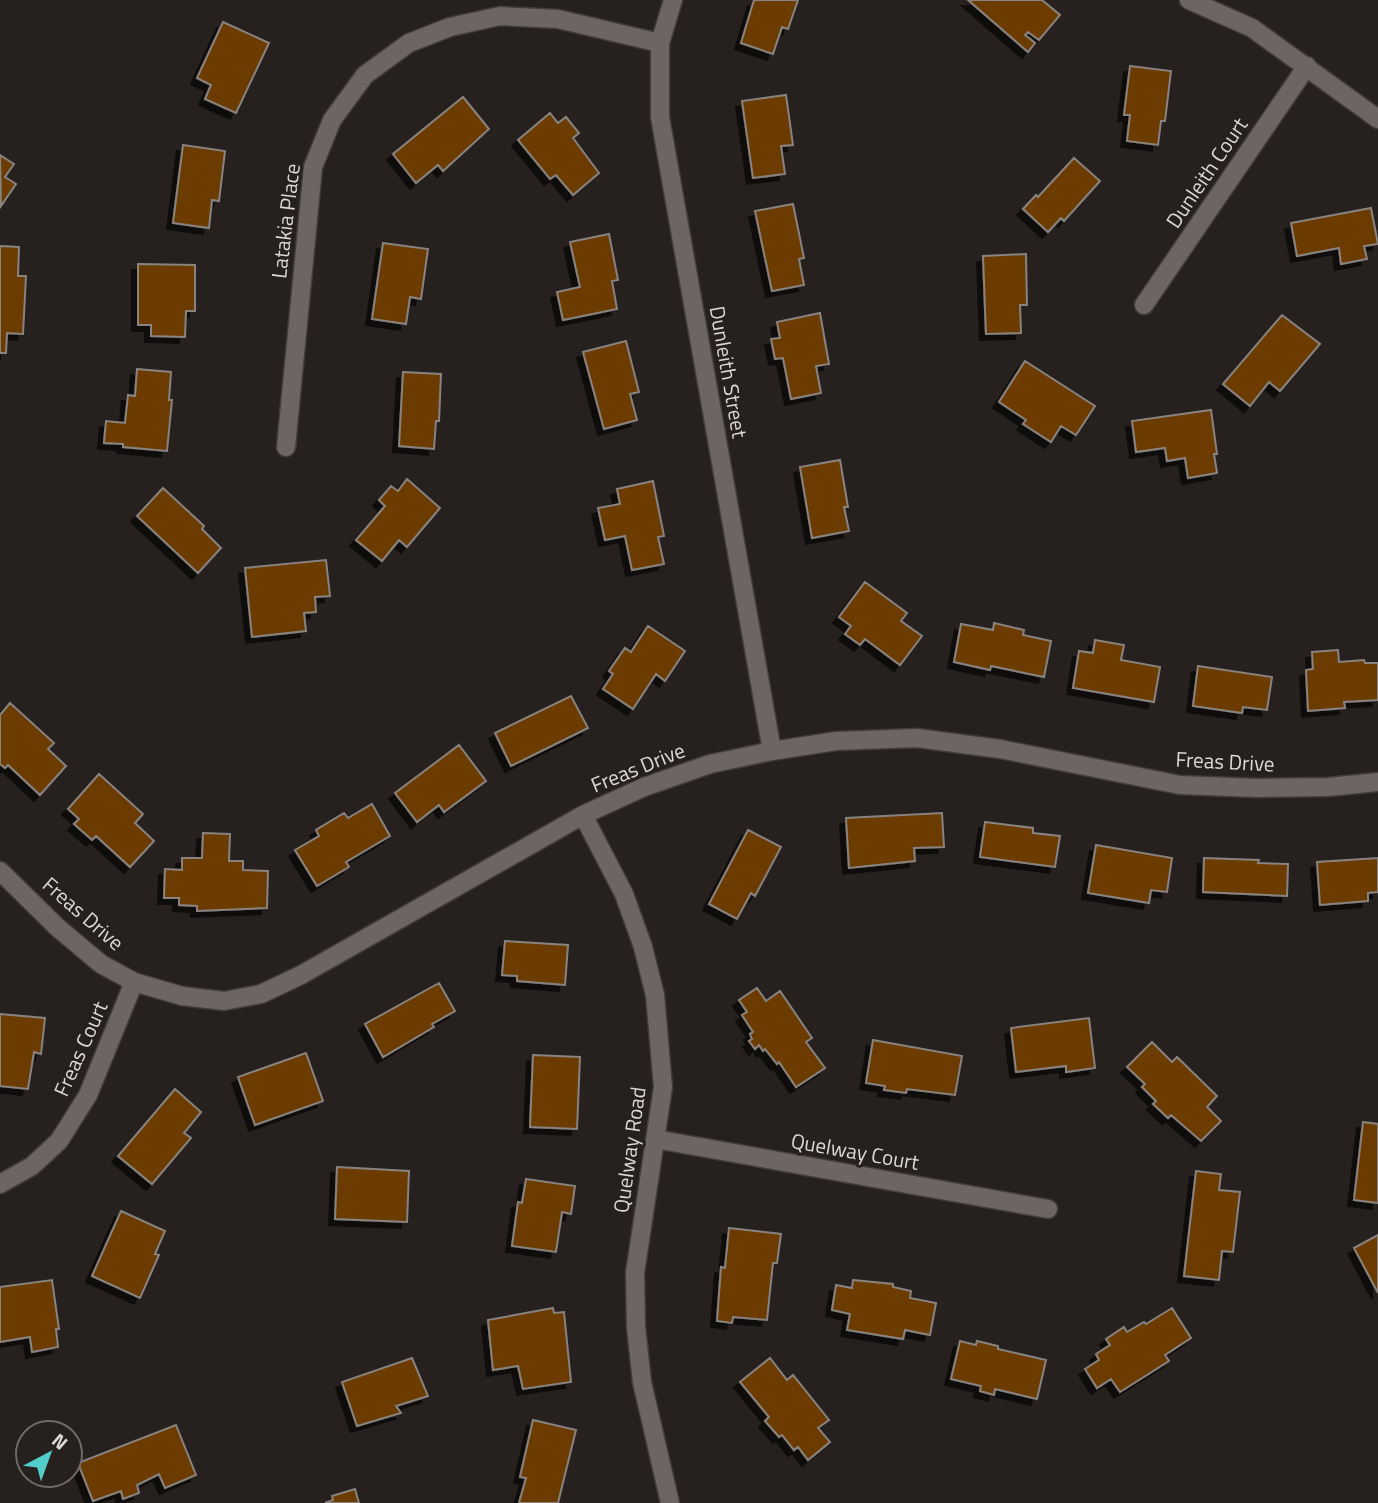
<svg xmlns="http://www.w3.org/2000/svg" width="1378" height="1503" viewBox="0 0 1378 1503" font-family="'Titillium Web',sans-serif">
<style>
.building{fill:#6c3a03;stroke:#88837f;stroke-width:2;filter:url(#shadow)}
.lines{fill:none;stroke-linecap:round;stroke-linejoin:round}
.minor-casing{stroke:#403c3b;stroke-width:21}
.minor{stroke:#6c6564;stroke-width:18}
.labels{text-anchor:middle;stroke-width:6;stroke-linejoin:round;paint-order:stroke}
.street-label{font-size:21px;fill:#ddd9d9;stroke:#26201f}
</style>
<defs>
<filter id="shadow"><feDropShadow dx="-6" dy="6" stdDeviation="0" flood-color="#0009"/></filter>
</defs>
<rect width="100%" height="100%" fill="#26201f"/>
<path class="building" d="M754 0H798L788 29 782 27 773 54 741 43Z
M968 0H1042L1060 15 1039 40 1028 32 1025 35 1035 43 1028 52Z
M223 22 269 43 236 113 205 99 211 85 197 78Z
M1130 66 1171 71 1165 121H1161L1158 145 1127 141 1130 115H1124Z
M786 95 793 145 781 146 785 174 753 178 742 101Z
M463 97 489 129 443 171 438 165 416 183 393 154Z
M550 113 558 123 566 117 579 133 573 138 599 173 573 195 556 175 550 179 518 140Z
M183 145 225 151 219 201 212 200 209 228 173 223Z
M0 155 14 164 5 177 16 184 1 206Z
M1074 158 1100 181 1064 221 1061 218 1048 232 1023 209 1036 195 1038 197Z
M793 204 804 258 799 259 804 285 772 291 755 211Z
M1371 208 1378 244 1364 246 1367 259 1341 264 1339 248 1297 256 1291 223Z
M609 234 618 280 612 281 617 309 563 320 557 292 580 287 570 242Z
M383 243 428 249 421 299 410 297 406 324 372 319Z
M0 246 19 247 18 276H26L23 334 7 333 6 353H0Z
M1026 254 1027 305H1020L1021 333 986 334 983 256Z
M138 264 195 265V311H186L185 337 151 336V325H138Z
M820 313 829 364 816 366 821 393 791 399 783 358 775 359 771 339 780 338 777 322Z
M1282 315 1320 344 1280 391 1269 382 1250 406 1223 384Z
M626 341 639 392 630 394 637 420 604 429 583 352Z
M1025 361 1095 406 1076 435 1061 426 1051 442 1023 424 1026 420 999 402Z
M137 369 171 372 169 400H172L167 451 123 447V444L104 443 106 421 125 423 128 395 135 396Z
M403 372 441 374 439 421H436L434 449 399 446Z
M1211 410 1217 454H1214L1217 473 1188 478 1185 458 1167 461 1165 448 1136 452 1132 421Z
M840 460 848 507H844L849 531 812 538 800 467Z
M407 479 440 508 407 547 399 540 382 561 356 540 385 506 379 500 391 486 398 491Z
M653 481 664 536 658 537 664 564 632 570 625 536 605 540 598 508 620 504 617 489Z
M163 488 204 526 202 529 221 548 198 573 137 516Z
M326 560 330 596 315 597 316 612 304 613 306 631 252 637 245 568Z
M865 582 907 613 901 621 922 636 900 665 865 639 860 645 845 634 851 626 839 617Z
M994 623 1024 630 1023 635 1051 641 1044 677 991 666 990 670 954 662 961 624 993 630Z
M648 626 685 651 665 681 656 674 633 709 603 689 613 674 609 671 625 648 631 652Z
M1095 640 1124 645 1121 660 1160 667 1154 702 1073 688 1079 651 1093 653Z
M1338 650 1339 662 1364 660 1365 663H1378V700L1344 702 1345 708 1308 711 1306 670 1313 669 1312 652Z
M1198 666 1272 677 1267 710 1243 707 1242 713 1193 706Z
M571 696 588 728 511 766 495 733Z
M10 703 54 743 48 749 66 766 40 795 8 765 5 768 0 764V715Z
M459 745 486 781 444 812 439 805 417 822 395 793Z
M99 774 143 814 135 823 154 841 130 867 96 836 92 840 74 824 79 819 68 809Z
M372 804 390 836 346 862 349 867 317 886 295 850 319 836 316 830 344 813 348 818Z
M942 813 944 847 914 848 915 861 849 868 846 818Z
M985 822 1033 828V833L1060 836 1055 867 980 857Z
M748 830 781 847 755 896 751 893 737 919 709 904Z
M203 833 230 834 229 861H243V870L268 871 267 908 197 911V906L179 905V898H164L165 869 182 870V858H202Z
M1096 845 1172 858 1167 892 1151 890 1149 903 1088 893Z
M1204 858 1259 860 1258 863 1288 864 1287 896 1203 892Z
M1378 858V892L1368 893V901L1320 905 1317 862Z
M505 941 568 945 565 985 517 981V976L502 975Z
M439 983 455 1011 432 1024 434 1027 383 1057 365 1024Z
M757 988 766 1001 780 991 812 1038 806 1042 825 1068 796 1087 779 1062 777 1064 765 1049 763 1051 759 1045 755 1049 749 1041 752 1039 750 1034 753 1032 742 1015 747 1012 739 1000Z
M0 1014 45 1018 41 1054 34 1052 28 1089 0 1086Z
M1089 1018 1095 1068 1066 1072V1066L1016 1072 1011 1028Z
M873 1040 962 1056 955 1095 907 1089 906 1093 884 1090 885 1086 866 1083Z
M1152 1042 1172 1062 1177 1057 1217 1096 1207 1107 1221 1121 1201 1141 1171 1115 1168 1118 1153 1104 1156 1101 1142 1087 1145 1084 1127 1067Z
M306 1053 323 1101 255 1125 238 1077Z
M533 1055 580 1057 577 1129 530 1127Z
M175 1089 201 1112 184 1133 191 1138 152 1184 118 1156Z
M1363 1122 1378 1124V1203L1354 1200Z
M337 1167 409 1171 407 1222 335 1219Z
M1196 1171 1221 1174 1219 1190 1240 1192 1233 1252 1222 1251 1219 1280 1184 1276Z
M526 1179 575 1186 571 1214 562 1212 556 1252 512 1246 518 1202 522 1203Z
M121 1211 165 1231 155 1254 159 1255 140 1298 92 1276Z
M729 1228 781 1234 777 1263H773L767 1320 733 1317 732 1323 717 1321 721 1267 725 1268Z
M1378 1235V1293L1354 1248Z
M52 1280 59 1329H56L58 1347 32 1352 30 1337 0 1342V1287Z
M853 1280 893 1284V1287L911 1291 910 1298 936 1303 930 1335 905 1330 903 1339 847 1330 850 1314 832 1310 836 1285 852 1288Z
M553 1308 554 1313 564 1312 571 1382 523 1389 518 1366 493 1370 488 1320Z
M1172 1308 1191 1338 1165 1355 1169 1361 1120 1392 1111 1379 1097 1388 1085 1369 1099 1360 1096 1354 1110 1345 1106 1339 1124 1327 1127 1332 1144 1322 1146 1324Z
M960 1341 976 1345 977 1341 998 1346V1349L1046 1360 1037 1399 995 1389 994 1395 980 1391 981 1386 951 1379Z
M412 1358 428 1396 396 1406 401 1413 357 1426 342 1382Z
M770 1358 787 1380 793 1375 829 1420 818 1428 830 1442 808 1460 798 1447 794 1450 782 1435 779 1437 765 1421 769 1417 740 1382Z
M533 1420 576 1430 558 1503H519L526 1478 520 1477Z
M176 1425 196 1475 165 1488 159 1474 137 1485 139 1493 123 1499 121 1491 93 1501 78 1463Z
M355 1489 359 1503H325L333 1500 332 1496Z"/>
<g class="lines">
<g class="minor-casing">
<path id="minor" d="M673 0 660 43V117L772 751
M1189 0 1252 28 1378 119
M1144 305 1307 66
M286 447 313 167 332 120 365 75 409 43 450 27 500 16 558 19 660 43
M583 815 624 894 643 947 655 995 663 1087 635 1273 636 1327 642 1382 670 1503
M0 871 57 927 101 964 134 982 182 996 224 1001 261 994 301 975 583 815 644 787 710 764 772 751 836 741 917 738 1000 749 1180 785 1257 788 1328 787 1378 782
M655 1139 1048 1209
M0 1184 32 1166 59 1141 88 1095 134 982"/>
</g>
<use href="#minor" class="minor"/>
</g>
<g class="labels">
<g class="street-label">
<text transform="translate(1207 173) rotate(-56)" y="7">Dunleith Court</text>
<text transform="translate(286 221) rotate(-83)" y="7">Latakia Place</text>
<text transform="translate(728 372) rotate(80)" y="7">Dunleith Street</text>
<text transform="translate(1225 762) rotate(3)" y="7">Freas Drive</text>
<text transform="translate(638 768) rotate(-22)" y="7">Freas Drive</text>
<text transform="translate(83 914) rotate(41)" y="7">Freas Drive</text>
<text transform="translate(81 1049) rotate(-66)" y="7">Freas Court</text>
<text transform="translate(630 1150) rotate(-82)" y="7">Quelway Road</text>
<text transform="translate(855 1152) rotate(10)" y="7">Quelway Court</text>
</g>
</g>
<g transform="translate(49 1454) rotate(41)"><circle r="33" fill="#26201f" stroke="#6f6a69" stroke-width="2"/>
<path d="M0-5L12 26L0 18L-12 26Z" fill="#53cdc9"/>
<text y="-10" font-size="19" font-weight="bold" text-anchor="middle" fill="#ddd9d9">N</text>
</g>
</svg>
